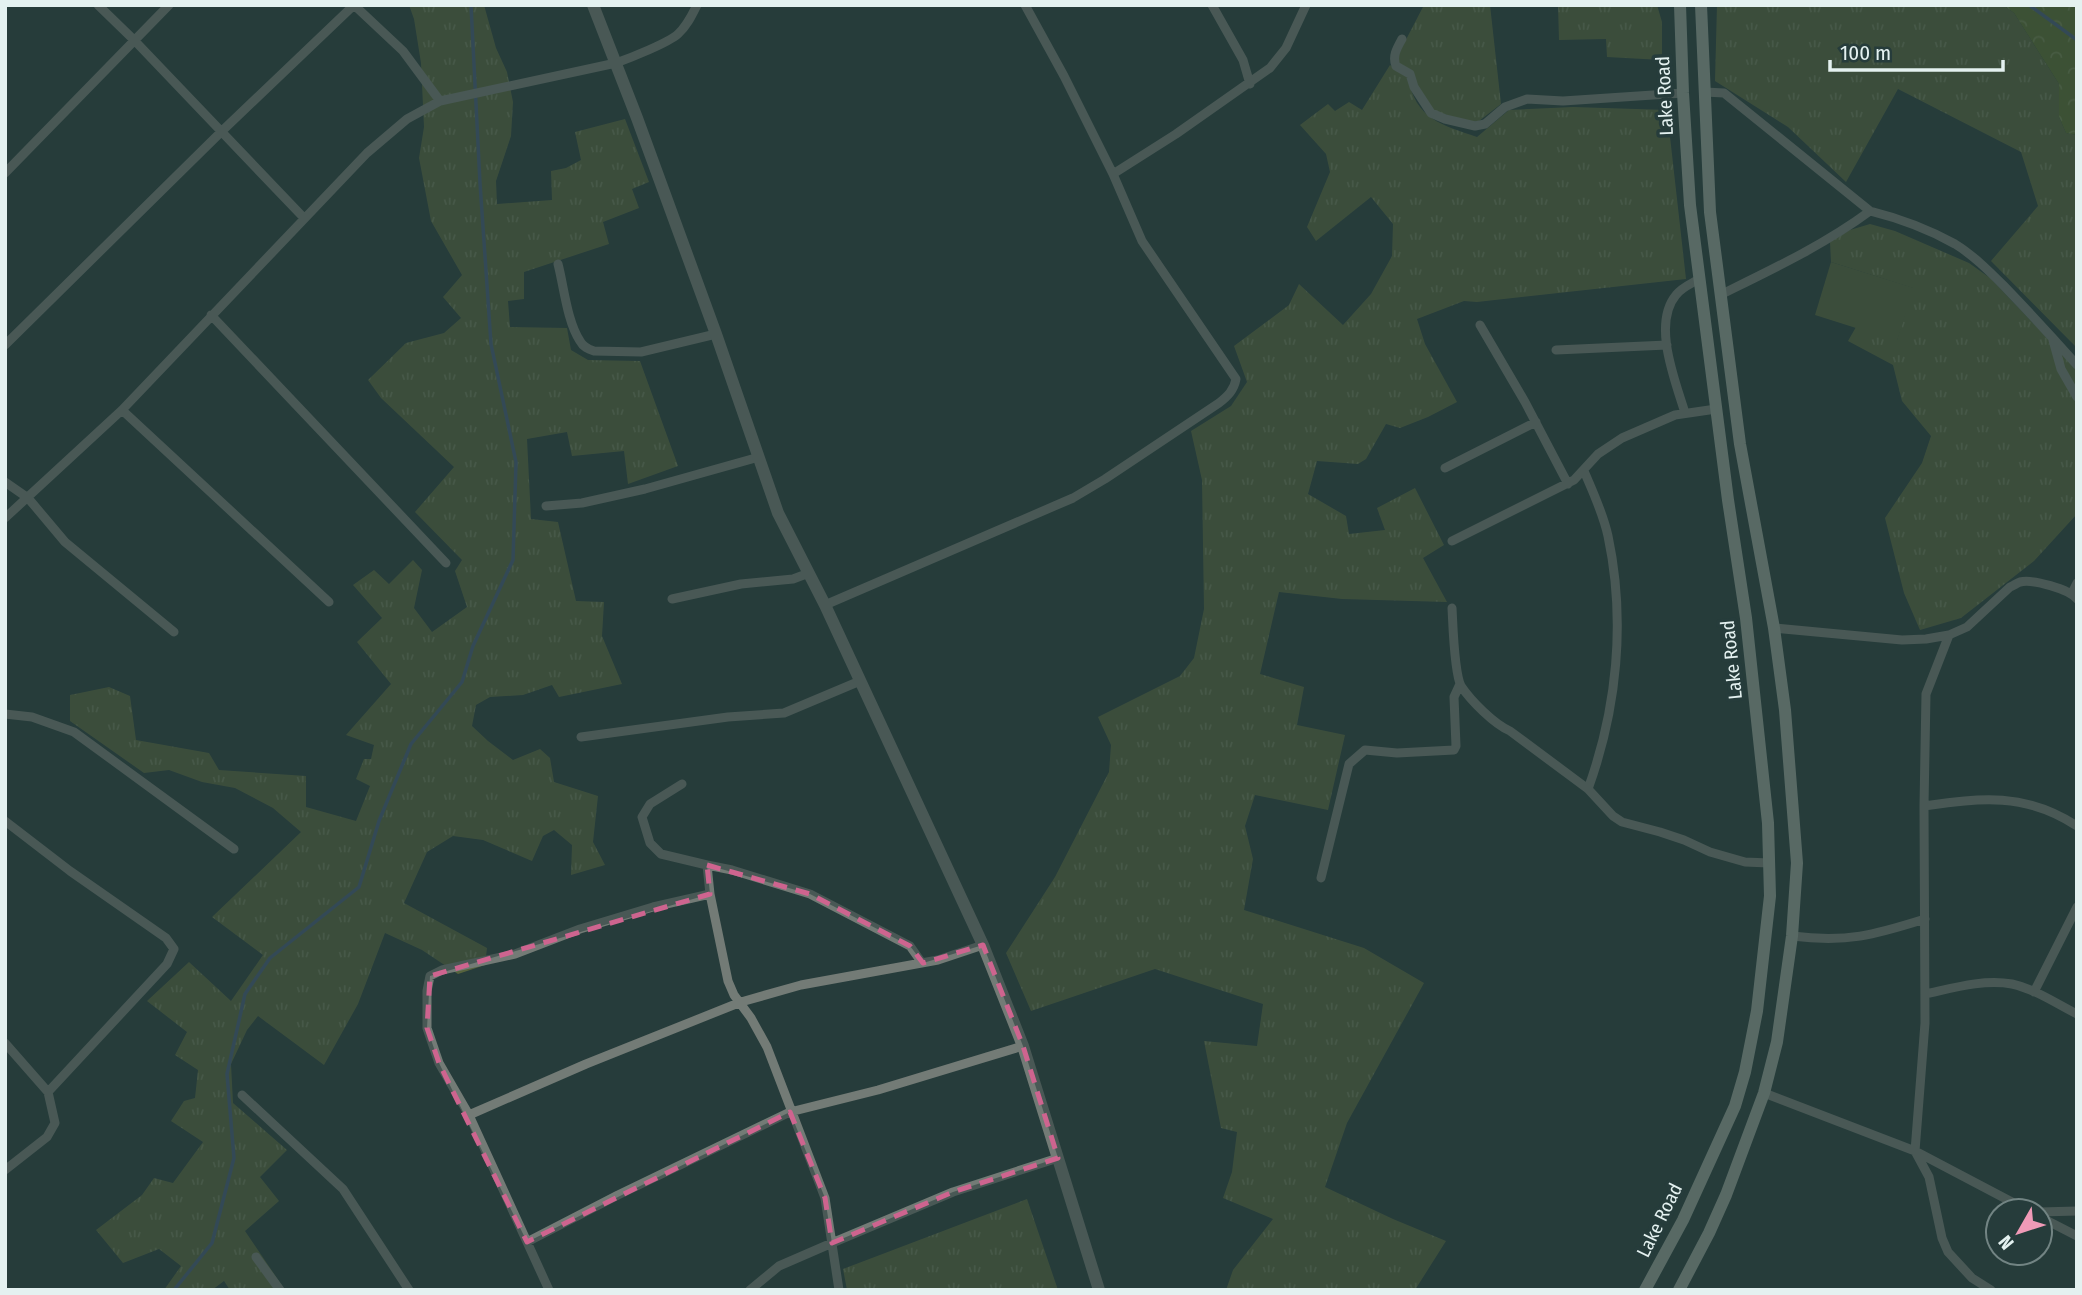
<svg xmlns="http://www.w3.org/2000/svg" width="2082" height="1295" viewBox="0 0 2082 1295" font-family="'Fira Sans Condensed',sans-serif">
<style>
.grass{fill:url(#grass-tufts)}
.forest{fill:url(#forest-crowns)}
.green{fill:#56633d}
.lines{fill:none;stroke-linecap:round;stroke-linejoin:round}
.stream{stroke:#445a78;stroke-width:3.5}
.minor{stroke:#737b76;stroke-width:9}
.tertiary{stroke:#737b76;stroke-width:12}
.secondary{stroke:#94a198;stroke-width:12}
.marked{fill:none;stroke:#ce648f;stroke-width:5;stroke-dasharray:14 9;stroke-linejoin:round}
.labels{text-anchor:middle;stroke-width:7;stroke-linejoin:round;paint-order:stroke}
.street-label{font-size:19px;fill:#e4f1f0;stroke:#263c3b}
</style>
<defs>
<pattern id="grass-tufts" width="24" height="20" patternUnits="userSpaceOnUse" patternTransform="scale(1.75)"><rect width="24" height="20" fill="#56633d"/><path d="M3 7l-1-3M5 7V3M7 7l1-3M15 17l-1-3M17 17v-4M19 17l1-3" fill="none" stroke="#6e7a59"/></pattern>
<pattern id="forest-crowns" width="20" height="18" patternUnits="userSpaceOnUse" patternTransform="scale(1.75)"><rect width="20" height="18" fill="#586b30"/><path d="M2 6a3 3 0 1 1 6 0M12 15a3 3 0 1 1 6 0" fill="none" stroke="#70814e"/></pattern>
</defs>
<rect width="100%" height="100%" fill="#263c3b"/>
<path class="grass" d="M409 5H484L496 48 507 72 513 102 511 136 496 181 497 204 552 200 551 171 566 168 581 160 575 132 625 119 649 182 632 189 639 208 603 222 609 244 524 272V299L508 301 510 327 567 328 571 350 588 360 640 361 678 466 628 484 624 451 572 456 567 432 527 439 531 519 558 522 576 601 604 602 602 636 622 684 559 697 552 685 523 695 490 697 476 705 472 726 488 741 513 760 540 749 550 758 554 782 598 796 593 842 605 865 571 875 572 845 554 830 543 836 532 861 483 840 453 836 427 852 404 903 487 948 485 965 458 974 422 950 385 933 358 1004 324 1065 258 1016 247 1030 231 1064 233 1103 287 1150 260 1177 279 1201 245 1231 285 1290H230L224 1281 212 1290H164L181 1266 159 1249 123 1263 96 1230 142 1195 154 1178 173 1183 203 1142 171 1121 184 1101 195 1098 198 1070 175 1055 187 1032 147 1001 189 962 231 1001 263 955 212 917 301 832 273 808 235 788 202 782 169 770 144 773 70 721V695L109 687 130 696 136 740 209 753 219 770 306 776V807L356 821 370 786 356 779 364 759H371L374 745 346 735 391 684 357 642 382 618 353 585 374 570 389 584 413 560 422 570 414 608 432 632 467 607 455 571 462 560 415 512 454 467 381 398 368 380 406 343 444 333 461 318 443 297 462 275 431 221 419 158 424 127 421 63 414 19Z
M1424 5H1490L1501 104 1479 121 1469 122 1434 111 1398 63 1397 57Z
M1558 5H1657L1662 22V60L1607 57 1606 39 1559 40Z
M1717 5H2003L2014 13 2059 84V117L2066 133 2077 135V348L1991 261 2038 206 2021 152 1898 89 1846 182 1788 127 1715 81Z
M1390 65 1408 77C1415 119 1442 125 1477 137L1509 110 1573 107 1667 110 1686 279 1477 302 1464 301 1417 319 1425 344 1457 402 1428 417 1400 428 1386 424 1366 459 1358 464 1317 461 1308 494 1346 516 1349 534 1385 530 1377 508 1415 488 1444 545 1423 558 1447 602 1342 599 1279 592 1260 674 1304 687 1297 725 1345 735 1328 810 1255 795 1245 826 1253 859 1244 910 1364 948 1424 983 1347 1123 1325 1187 1393 1219 1446 1241 1415 1290H1226L1233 1270 1273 1219 1223 1198 1232 1172 1237 1132 1221 1128 1204 1041 1257 1046 1263 1004 1155 969 1031 1011 1006 953 1055 877 1109 772 1111 745 1098 717 1180 676 1194 658 1204 609 1202 480 1191 431 1231 406 1247 382 1234 346 1289 305 1299 284 1343 325 1371 294 1392 256 1393 224 1371 197 1316 241 1307 227 1330 172 1326 154 1300 125 1328 104 1335 111 1349 102 1362 110Z
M1870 224 1895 231 1969 263 1990 278 2077 369V514L2034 561 1961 618 1920 630 1904 593 1885 518 1922 463 1931 436 1902 401 1893 365 1848 341 1856 327 1897 340 1913 288 1831 262 1830 242 1850 230Z
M1027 1199 1058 1290H847L843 1269Z"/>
<path class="forest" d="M2003 5H2077V135L2066 133 2059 117V84L2014 13Z"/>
<path class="green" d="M1831 262 1914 288 1897 341 1815 315Z"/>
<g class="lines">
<path class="stream" d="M2029 5 2077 40
M174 1290 212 1243 234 1158 227 1074 245 994 270 958 359 887 379 821 411 744 462 682 473 646 513 560 516 462 491 344 480 183 471 5"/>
<path class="minor" d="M98 5 134 40 304 218
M354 5 403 51 440 101
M1212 5 1243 60 1250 84
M1402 39C1397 48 1392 56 1396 66L1410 74 1414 87 1431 113 1445 119 1475 126 1485 124 1505 107 1527 99 1563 101 1683 93
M1705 92 1724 93 1870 211
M5 173 169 5
M1113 174 1176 134 1270 68 1286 48 1306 5
M558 264C564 287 567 321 580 341 583 347 588 349 594 351L641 352 716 334
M1720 295C1771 270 1824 245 1870 211 1898 218 1930 230 1955 244 1973 255 1989 271 2004 286 2029 312 2053 338 2077 365
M211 315 446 563
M1480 325 1525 402 1568 484
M2053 340 2061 369 2077 397
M5 345 222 131 354 5
M1556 350 1667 345
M122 410 329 602
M1685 413C1675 380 1652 324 1676 295 1682 287 1691 284 1699 279
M1445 468 1536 422
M1584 471C1593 492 1603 513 1608 536 1626 621 1617 709 1588 789
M5 482 28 498 65 542 174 632
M546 506 582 503 645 489 759 457
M5 518 122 410 367 153 407 119 440 101 616 63C630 58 668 43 678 34 687 26 692 15 697 5
M1452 541 1574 480 1598 454 1622 438 1675 415 1716 409
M2072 593 2077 583
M672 599 741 584 793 579 809 573
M825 605 1073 498 1105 479 1219 403C1228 396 1234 390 1236 379L1142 241 1113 174 1064 76 1025 5
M1452 608C1453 625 1454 672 1461 686 1471 701 1494 724 1510 731L1588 789 1613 816 1622 822 1660 832 1684 840 1710 852 1745 862 1769 863
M1774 628 1902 640 1926 639 1949 635
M5 714 32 717 74 732 234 849
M581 737 728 717 784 713 860 681
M682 784 650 804 642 817 650 843 661 854 707 865 710 894 728 981 734 995 751 1018 767 1047 825 1198 839 1290
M1924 806C1981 798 2025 792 2077 826
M5 821 70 871 166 938 174 949 167 964 48 1092
M707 865 732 870 810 894 910 946 922 963
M1321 878 1349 764 1365 750 1397 753 1454 750 1456 746 1454 697 1460 684
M1792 936C1847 943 1874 935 1925 919
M2034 992 2077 907
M1925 994C1953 988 1983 979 2012 984 2035 989 2057 1004 2077 1014
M5 1043 48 1092 55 1123 47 1137 5 1170
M1764 1093 1915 1151 2029 1211
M242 1095 343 1189 409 1290
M469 1115 586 1064 741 1002 801 985 938 960 983 945
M2040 1212 2077 1211
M2040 1217 2077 1236
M527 1242 618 1195 790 1112 878 1090 1023 1046
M256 1257 280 1290
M549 1290 469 1115 439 1063 427 1028V991L430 976 442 970 515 954 580 929 653 907 710 894
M750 1290 779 1266 832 1243 953 1192 1058 1158
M1991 1290 1972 1278 1948 1252 1942 1238 1929 1177 1915 1151 1925 1023 1924 806 1926 694 1949 635 1967 627 2010 587C2013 586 2017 583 2020 582 2033 579 2069 589 2077 599"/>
<path class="tertiary" d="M593 5 637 118 716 334 778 513 825 605 983 945 1023 1046 1099 1290"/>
<path class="secondary" d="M1645 1290 1683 1220 1735 1106 1745 1072 1757 1011 1770 896 1768 823 1746 618 1728 500 1690 205 1683 93 1680 5
M1679 1290 1709 1233 1726 1195 1764 1093 1777 1042 1792 936 1797 863 1785 710 1774 628 1740 444 1710 212 1701 5"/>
</g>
<path d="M0 0H2082V1295H0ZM707 865 810 894 910 946 923 963 983 945 1023 1046 1058 1158 953 1192 832 1243 825 1198 790 1112 527 1242 439 1063 427 1028 430 976 710 894Z" fill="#263c3b" fill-opacity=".55" fill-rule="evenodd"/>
<path class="marked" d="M707 865 810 894 910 946 923 963 983 945 1023 1046 1058 1158 953 1192 832 1243 825 1198 790 1112 527 1242 439 1063 427 1028 430 976 710 894Z"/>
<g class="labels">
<g class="street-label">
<text transform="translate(1664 96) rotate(-93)" y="7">Lake Road</text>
<text transform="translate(1731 660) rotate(-96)" y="7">Lake Road</text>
<text transform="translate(1659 1220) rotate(-64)" y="7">Lake Road</text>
</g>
</g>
<rect width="2082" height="1295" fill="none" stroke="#e4f1f0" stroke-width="14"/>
<g transform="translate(2019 1232) rotate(231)"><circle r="33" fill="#263c3b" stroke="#728483" stroke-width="2"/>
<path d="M0-5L12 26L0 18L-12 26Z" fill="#f09ab7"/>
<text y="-10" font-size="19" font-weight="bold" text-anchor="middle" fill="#e4f1f0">N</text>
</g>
<path d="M1830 60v10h173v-10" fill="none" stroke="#e4f1f0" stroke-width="3.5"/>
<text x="1840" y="60" font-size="21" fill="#e4f1f0" stroke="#263c3b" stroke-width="5" paint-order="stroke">100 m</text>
</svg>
